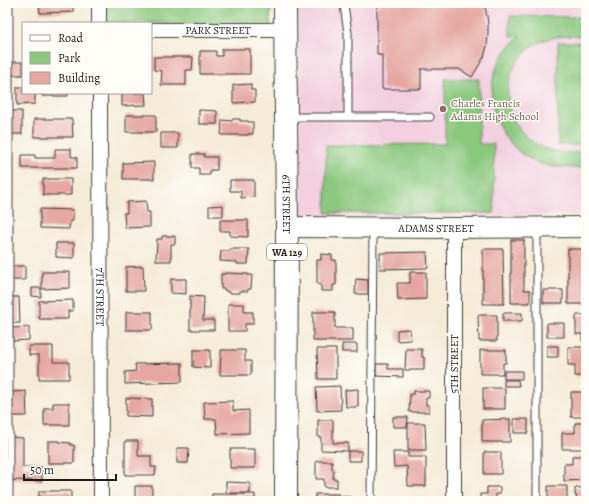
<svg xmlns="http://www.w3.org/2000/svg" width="589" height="504" viewBox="0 0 589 504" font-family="Alegreya,serif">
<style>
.built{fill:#f3cfdf}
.green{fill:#8ac87e;stroke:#53724d}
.building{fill:#e6a7a1}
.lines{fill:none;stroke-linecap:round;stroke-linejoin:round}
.lane-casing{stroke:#3d3b38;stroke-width:9}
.street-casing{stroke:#3d3b38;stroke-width:16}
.secondary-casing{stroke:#3d3b38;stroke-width:22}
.primary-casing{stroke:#3d3b38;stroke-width:24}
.lane{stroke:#fff;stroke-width:7}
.street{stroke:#fff;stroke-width:14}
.secondary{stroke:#fff;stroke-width:20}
.primary{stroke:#fff;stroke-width:22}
.education-dot{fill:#8d6e63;stroke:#fdfcf7;stroke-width:1.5}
.labels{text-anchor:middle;stroke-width:3;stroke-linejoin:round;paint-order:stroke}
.shield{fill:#fdfcf7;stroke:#605f5e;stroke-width:1}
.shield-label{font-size:10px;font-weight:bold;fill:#1c1c1c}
.street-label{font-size:11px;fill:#1c1c1c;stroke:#fdfcf7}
.education-label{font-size:11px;fill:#785e54;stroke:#fdfcf7;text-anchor:start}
</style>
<rect width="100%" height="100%" fill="#fdfcf7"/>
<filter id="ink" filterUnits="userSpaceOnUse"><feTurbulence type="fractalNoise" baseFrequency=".025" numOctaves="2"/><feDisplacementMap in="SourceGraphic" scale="8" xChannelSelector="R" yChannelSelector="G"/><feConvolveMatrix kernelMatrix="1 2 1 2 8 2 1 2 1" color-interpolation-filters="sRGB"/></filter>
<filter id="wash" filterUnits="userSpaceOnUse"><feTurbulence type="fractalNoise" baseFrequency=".012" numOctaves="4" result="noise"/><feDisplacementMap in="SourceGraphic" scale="16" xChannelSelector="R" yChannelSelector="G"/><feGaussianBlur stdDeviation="0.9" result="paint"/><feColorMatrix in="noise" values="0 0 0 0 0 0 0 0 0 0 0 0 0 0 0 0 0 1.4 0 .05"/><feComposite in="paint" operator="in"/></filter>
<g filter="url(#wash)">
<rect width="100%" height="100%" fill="#f5ecd7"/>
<path class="built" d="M298 3H586V215L301 216Z"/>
<path class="green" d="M99 3H271L270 30 151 23H99Z
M510 16 586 17V36C569 36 553 35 538 43 494 67 499 132 547 149 559 154 573 152 586 152V168C567 168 549 169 532 160 496 142 481 95 500 60 506 50 512 43 520 36H510Z
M558 42H586V145H558Z
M445 79H479V144H494V213H326V145L445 144Z"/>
<g id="blocks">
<path class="building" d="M39 3H73V12L40 13Z
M380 3H484L487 16 488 25V34L487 46 484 57 472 77 459 69H421V89H382V55H377V6H380Z
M222 49H250V74H200V51H216V56H222Z
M154 57H193L192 70H186V85H161L162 71 154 70Z
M11 62H23V75H11Z
M251 84V90H255V102L233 103V85Z
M17 87H23V93H35V104L17 105Z
M42 93H68V96H42Z
M122 93H145L146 105 122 106Z
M199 110 217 111V124H199Z
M11 111H22V134H11Z
M126 115H156V132H126Z
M34 119H72L73 137H34Z
M232 119H240V121H248V122H253V134H248V135H221L222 120 232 121Z
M161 133H178V148H161Z
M55 149H71V157H77V168H22V155H35V158H55Z
M192 154H204V157H217V170H210V175H199V168H192Z
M154 162V179H123V163Z
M43 179H71V195H43Z
M230 180H254V197L241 198V191H230Z
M146 201 147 212H150V227L125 228 124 213H127V202Z
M223 205V216H209V206Z
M40 209 73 210V221H70L69 229 40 228Z
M220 220H248V237L230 236V231H220Z
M162 236H175V244H171V261H156L157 239H162Z
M511 240H524V290H530V303H511Z
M56 243H74V258L56 257Z
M230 249H249L248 264H237V262L220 261 221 251H230Z
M483 249H503L504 304H483Z
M568 249H586V304H568Z
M427 252 428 268 380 269V253Z
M321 254 332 255V260H336V285H333V291H321V285L317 284V260H321Z
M10 266H25V280H10Z
M143 266 144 291H126V267Z
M42 272H70V288L42 289Z
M410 272H426V299L398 300 397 283H410Z
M225 273 248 274V275H252L251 289H248V291H240V293H228V291H225V289H221V274H225Z
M171 279H186V294L171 293Z
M356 279 368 280V294H355Z
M32 288H41V297L32 296Z
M543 290H563V303H543Z
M190 296 204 297 203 320H214V330H190Z
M11 297H19L20 323H12Z
M73 300V311H68V319H39V301Z
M228 304H244V312H253V324H245V331H228Z
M126 312H152V330H126Z
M313 312H335V328H353V341H313Z
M503 313H522V321H503Z
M478 315H497V341H479Z
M576 315H586V341H582V334H576Z
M547 323H564V337H547Z
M29 327V340L13 341 12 328Z
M410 329 411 340 397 341V330Z
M342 344H357V352H342Z
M29 346H53V362H69V379H39V355H29Z
M547 346H558V357H547Z
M568 347H586V376H575V365H568Z
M317 349H336V379H318Z
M406 349H422V357H424V370H405Z
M193 350H210V368L193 367Z
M221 350H245V361H251V375H220Z
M480 350H506V363H503V374H480Z
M182 363V382L125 384V372L136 371 135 364Z
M376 364H388V369H403V377L376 376Z
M504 371H522V379H504Z
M504 380H518L519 386H504Z
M340 386 341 410 317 411 316 387Z
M483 388H505V409H483Z
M358 389V407H346L345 390Z
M26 391 27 416H12V392Z
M414 391H429V398H426V405H429V412H409L410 394H414Z
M571 392H586V417H571Z
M126 398 152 399V417L126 416Z
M233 401V411L249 410V433L217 434 216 419H205L204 402Z
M53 403H69V425H44V408H53Z
M393 417H408L407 427H393Z
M510 419V442H482V420Z
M514 419H528V433H514Z
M318 420H333V443H348V451L321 450V437H318Z
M408 423H425L426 450H408Z
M575 423H586V449H562V433H575Z
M11 437 23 438V467H42V481L10 480Z
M48 441H59V442L70 443 71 445H74V463H48Z
M125 441H138V456H151V467H156L155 475H125Z
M177 448H189L188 463H177Z
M230 449H255V468H230Z
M348 451H361V461H348Z
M393 452H408V457H426V486H408L407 466 394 467Z
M484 452H501V474H484Z
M572 456H586V480L564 481V464H572Z
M316 461H332V470H334L333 479H337V487H324V479H316Z
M226 482 250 483V493H226Z
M135 486H152V501H135Z
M548 486H567V501H548Z
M487 487H500V494H496V501H480V494H487Z
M586 487V501H577L576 495H575V488Z
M39 491H71V500H68V501H39Z
M212 494H255V501H212Z
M315 494H339V496L352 497V501H315Z"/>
</g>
</g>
<g filter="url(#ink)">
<use href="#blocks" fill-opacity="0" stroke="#3d3b38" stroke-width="1"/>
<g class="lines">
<g class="lane-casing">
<path id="lane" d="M9 3V501
M343 3 344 5 348 33V117H430
M289 117H348
M537 229V501
M371 501 373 229"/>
</g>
<g class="street-casing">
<g id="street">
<path d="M99 3V23"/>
<path id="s1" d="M151 30H270L285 29"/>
<path id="s2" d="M100 93 101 501"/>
<path d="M454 228V501"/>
</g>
</g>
<g class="secondary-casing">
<g id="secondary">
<path id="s3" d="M287 227 454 228 586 227"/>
</g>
</g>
<g class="primary-casing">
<g id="primary">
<path id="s4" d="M285 3 287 227 286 501"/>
</g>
</g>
<use href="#lane" class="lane"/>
<use href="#street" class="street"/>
<use href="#secondary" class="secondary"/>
<use href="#primary" class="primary"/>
</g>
</g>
<circle class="education-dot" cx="443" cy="109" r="4"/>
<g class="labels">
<rect class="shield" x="267" y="244" width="40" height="16" rx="3"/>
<g class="shield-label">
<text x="287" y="256">WA 129</text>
</g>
<g class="street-label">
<text dy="4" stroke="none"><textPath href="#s1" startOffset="67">PARK STREET</textPath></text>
<text dy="4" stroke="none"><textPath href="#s4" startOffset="201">6TH STREET</textPath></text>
<text dy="4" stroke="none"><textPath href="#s3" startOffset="149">ADAMS STREET</textPath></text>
<text dy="4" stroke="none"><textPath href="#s2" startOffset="204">7TH STREET</textPath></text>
<text transform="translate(454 364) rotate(-90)" y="4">5TH STREET</text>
</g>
<g class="education-label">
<text x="451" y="107">Charles Francis<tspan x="451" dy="13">Adams High School</tspan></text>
</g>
</g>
<rect width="589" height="504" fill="none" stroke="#fdfcf7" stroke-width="16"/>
<rect x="22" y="22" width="130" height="72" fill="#fdfcf7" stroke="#a3a29f"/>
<rect x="30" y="35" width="20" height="6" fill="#ffffff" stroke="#a3a29f"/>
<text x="58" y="42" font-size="12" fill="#1c1c1c">Road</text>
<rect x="30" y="52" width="20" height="12" fill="#8ac87e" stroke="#a3a29f"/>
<text x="58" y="62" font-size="12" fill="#1c1c1c">Park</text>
<rect x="30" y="72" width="20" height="12" fill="#e6a7a1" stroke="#a3a29f"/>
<text x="58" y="82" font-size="12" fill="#1c1c1c">Building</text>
<path d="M24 474v6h92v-6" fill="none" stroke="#1c1c1c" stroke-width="2"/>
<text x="30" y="474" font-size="12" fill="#1c1c1c" stroke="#fdfcf7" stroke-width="3" paint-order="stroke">50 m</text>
</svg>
